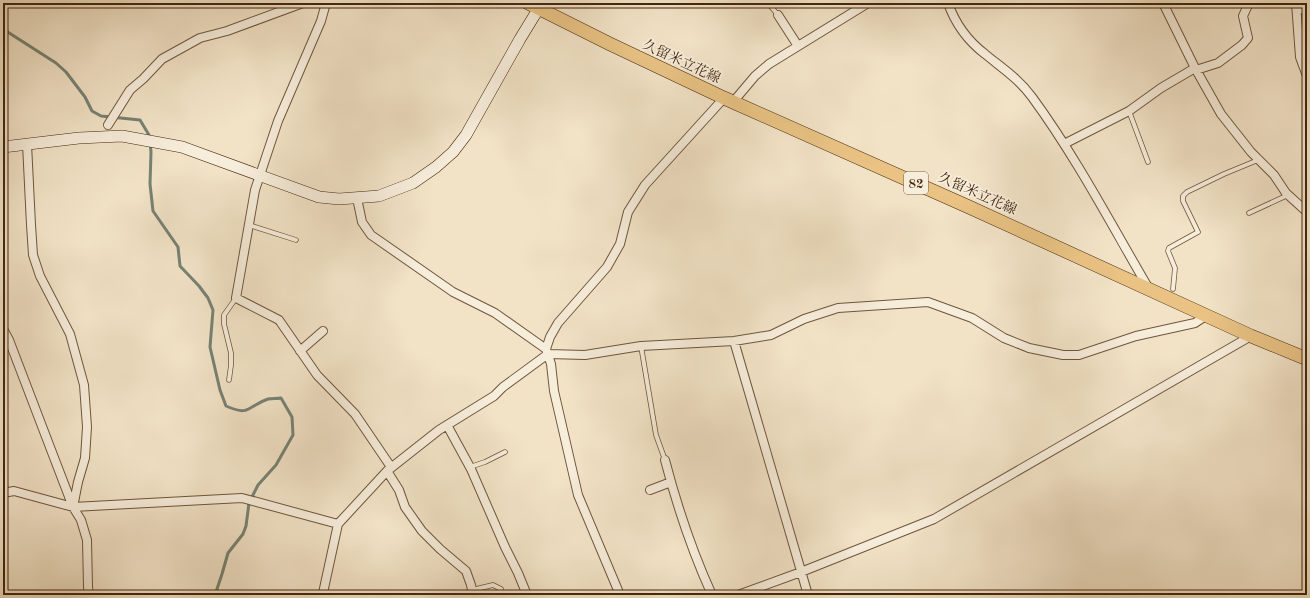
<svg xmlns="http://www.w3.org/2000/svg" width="1310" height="598" viewBox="0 0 1310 598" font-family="'Old Standard TT','Noto Serif JP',serif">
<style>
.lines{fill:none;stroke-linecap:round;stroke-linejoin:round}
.stream{stroke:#778274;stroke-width:3}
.lane-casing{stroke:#6e563c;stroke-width:5.5}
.street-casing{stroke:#6e563c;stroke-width:10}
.secondary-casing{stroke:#42270d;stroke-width:12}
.primary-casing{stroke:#42270d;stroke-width:14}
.lane{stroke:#f7eddb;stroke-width:4}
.street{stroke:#f7eddb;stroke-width:8}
.secondary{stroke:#f7eddb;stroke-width:11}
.primary{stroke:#e9c284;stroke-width:13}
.labels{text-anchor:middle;stroke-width:3.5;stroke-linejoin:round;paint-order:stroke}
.shield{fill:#f7eddb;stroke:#78624b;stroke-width:1}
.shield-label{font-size:13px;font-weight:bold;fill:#42270d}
.street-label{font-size:14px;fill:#42270d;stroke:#f7eddb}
</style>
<rect width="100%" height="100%" fill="#f2e3c7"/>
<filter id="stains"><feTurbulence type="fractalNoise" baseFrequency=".005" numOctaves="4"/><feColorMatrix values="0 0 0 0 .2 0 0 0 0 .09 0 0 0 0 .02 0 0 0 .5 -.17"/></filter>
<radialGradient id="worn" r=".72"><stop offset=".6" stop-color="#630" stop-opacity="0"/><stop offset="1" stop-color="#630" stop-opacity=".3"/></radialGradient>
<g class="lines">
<path class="stream" d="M3 29 56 63 66 72 85 97 92 111 101 116 140 120 149 135 150 138
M150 143 151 152 150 184 153 211 178 247 180 266 199 286 208 298 213 310 210 347 220 390 226 406C251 417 247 406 268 399 272 398 277 399 281 398L292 417 293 435 276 465 258 485 249 503 246 526 243 534 228 553 222 574 216 592 213 595"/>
<g class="lane-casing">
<path id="lane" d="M768 3 778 15
M1129 111 1148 162
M1249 213 1288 195
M249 225 296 240
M1173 289 1175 268 1168 251 1169 248 1198 232 1183 201V196L1187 192 1224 174 1258 160
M641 346 656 435 665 460
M229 380 231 365V353L224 324V315L236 298
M470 467 485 462 505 452
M472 590 493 585 501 589"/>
</g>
<g class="street-casing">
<path id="street" d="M326 3 321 21 278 121 255 190 236 298 279 320 317 375 355 414 391 467
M948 3C955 23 968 41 985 54 1002 68 1019 79 1032 97 1076 157 1111 224 1149 289
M1163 3 1195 68 1221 114 1251 152 1274 175 1286 193 1307 212
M1296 3 1300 57 1307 76
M1296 7 1307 11
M778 15 798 46
M1196 70 1218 63 1242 45 1248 38 1243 16 1249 3
M733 102 755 76 769 64 868 3
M108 125 130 90 143 79 162 59 200 38 227 31 303 3
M27 144 31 225 33 255 40 276 70 334 84 385 87 427 85 458 78 482 73 507
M1064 144 1129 111 1161 88 1195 68
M357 198 362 222 371 235 453 292 495 313 546 349 551 364 554 391 578 495 620 595
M3 329 9 340 53 455 73 507 81 520 87 540 88 587 89 595
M734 341 808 595
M546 349 550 337 558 323 607 267 620 244 628 212 645 185 724 98
M300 351 323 331
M447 425 471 469 505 547 518 573 527 595
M665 460C677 506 692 551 712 595
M387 471 399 490 405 507 422 531 440 549 466 571 471 585 473 595
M650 490 671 482
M3 493 14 491 73 507 242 498 338 524
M324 595 323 593 338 524 387 471 439 430 494 396 503 387 548 354 585 355 641 346 734 341 771 335 804 319 838 308 928 302 972 318 1004 338 1029 348 1063 355H1079L1136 336 1195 323 1207 315
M738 595 801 572 934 519 1251 336"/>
</g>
<g class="secondary-casing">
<path id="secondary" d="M3 147 79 138 122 136 182 147 319 197 339 199 379 196 413 183 436 167 453 152 466 135 520 39 542 3"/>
</g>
<g class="primary-casing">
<path id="primary" d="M528 3 610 44 724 98 969 207 1251 336 1307 359"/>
</g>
<use href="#lane" class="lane"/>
<use href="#street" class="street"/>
<use href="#secondary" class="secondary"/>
<use href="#primary" class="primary"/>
</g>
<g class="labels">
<rect class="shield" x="904" y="172" width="24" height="22" rx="3"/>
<g class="shield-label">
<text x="916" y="188">82</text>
</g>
<g class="street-label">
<text transform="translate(682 61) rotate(25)" y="5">久留米立花線</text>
<text transform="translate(978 193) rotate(24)" y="5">久留米立花線</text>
</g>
</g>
<rect width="1310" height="598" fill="none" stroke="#f2e3c7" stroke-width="16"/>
<rect x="4" y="4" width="1302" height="590" fill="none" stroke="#42270d" stroke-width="2"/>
<rect x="8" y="8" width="1294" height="582" fill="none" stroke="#42270d"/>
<rect width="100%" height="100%" filter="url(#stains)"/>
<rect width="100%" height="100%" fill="url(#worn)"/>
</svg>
